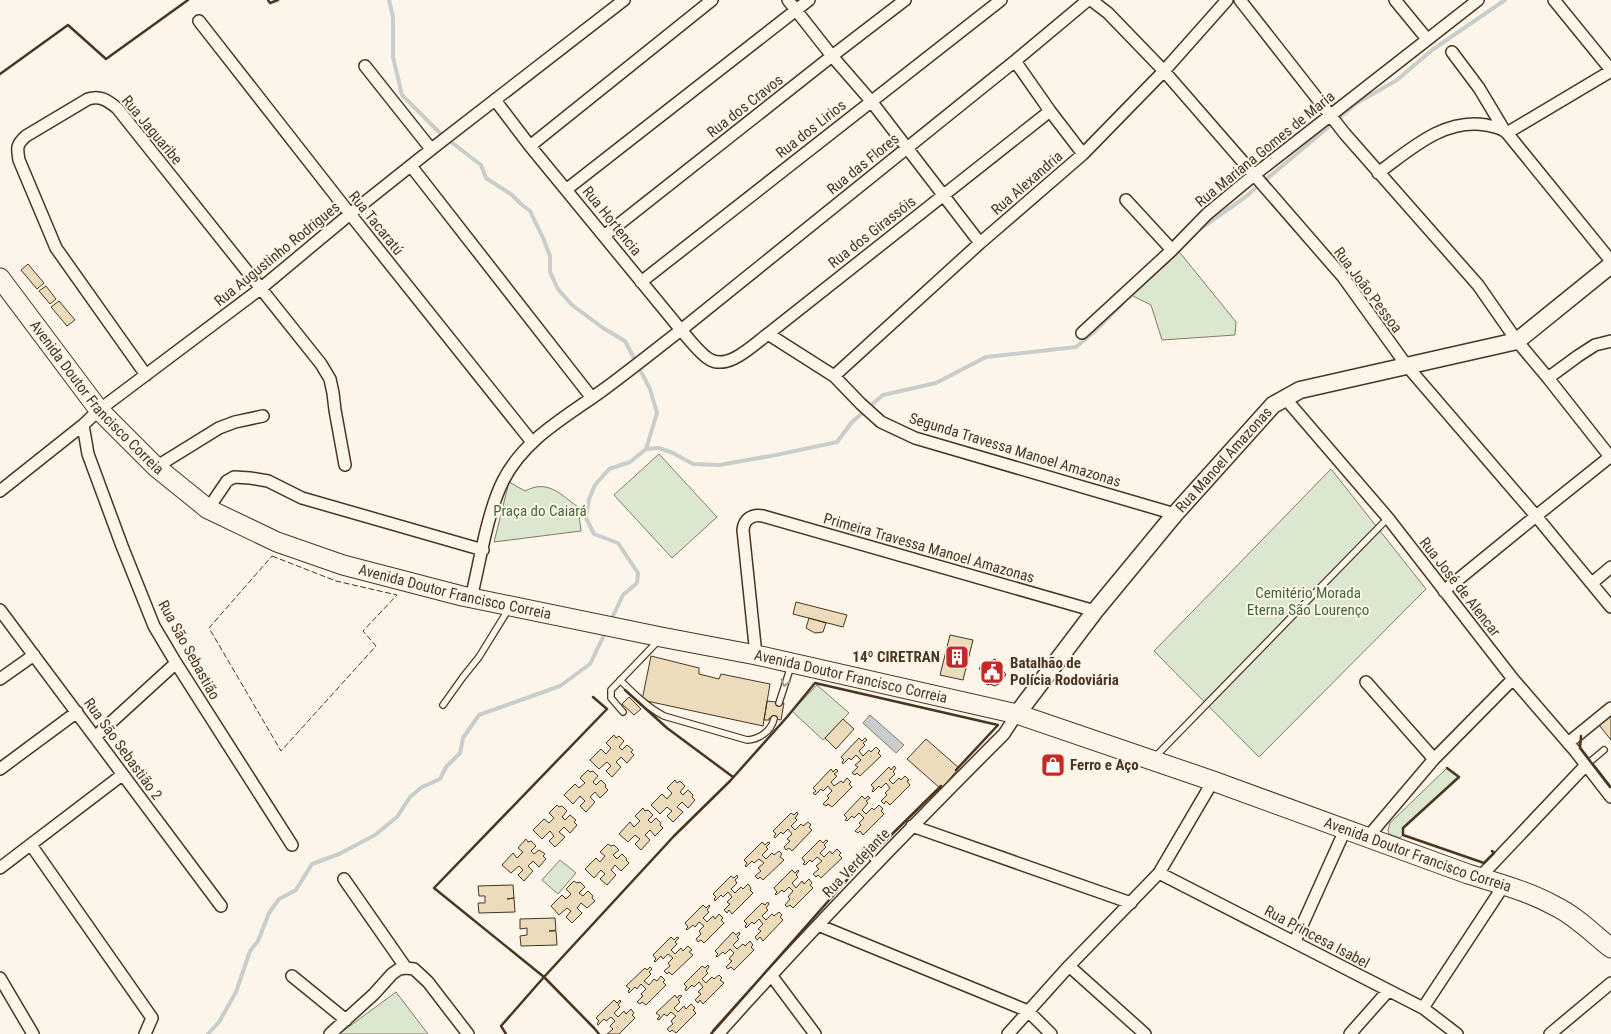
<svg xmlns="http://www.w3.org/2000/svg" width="1611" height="1034" viewBox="0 0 1611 1034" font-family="'Roboto Condensed',sans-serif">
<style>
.green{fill:#dce7d0;stroke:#887966}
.water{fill:#c9cecd;stroke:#887966}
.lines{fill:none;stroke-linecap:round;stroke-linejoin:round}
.stream{stroke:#c9cecd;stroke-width:4}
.building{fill:#ecdcbc;stroke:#4a3520}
.lane-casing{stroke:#4a3520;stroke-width:8}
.street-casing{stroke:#4a3520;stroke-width:14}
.secondary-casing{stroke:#4a3520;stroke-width:19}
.primary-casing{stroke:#4a3520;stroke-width:21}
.lane{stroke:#fbf6e9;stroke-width:5.5}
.street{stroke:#fbf6e9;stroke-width:11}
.secondary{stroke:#fbf6e9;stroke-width:16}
.primary{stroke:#fbf6e9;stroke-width:19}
.fence{stroke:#4a3520;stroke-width:1;stroke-dasharray:6 2.5;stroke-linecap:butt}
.wall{stroke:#4a3520;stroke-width:2.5}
.oneway{stroke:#a29684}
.labels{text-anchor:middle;stroke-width:4;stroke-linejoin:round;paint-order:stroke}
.street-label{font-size:15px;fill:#4a3520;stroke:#fbf6e9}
.park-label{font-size:15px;fill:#436837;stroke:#fbf6e9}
.poi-label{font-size:15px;font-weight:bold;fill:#4a3520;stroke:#fbf6e9;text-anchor:start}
</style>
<rect width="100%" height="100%" fill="#fbf6e9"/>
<path class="green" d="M1177 249 1236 322 1235 335 1162 340 1151 305 1131 295Z
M659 454 717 517 672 558 614 495Z
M1331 469 1426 589 1259 757 1154 651Z
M509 482 525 491C548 479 560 494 578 507L581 531 494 542Z
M817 685 849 713 823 740 792 711Z
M1447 768 1459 777 1403 828V835L1400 838 1389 834 1388 830 1390 823Z
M560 860 576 873 558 894 542 880Z
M396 992 428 1034H339Z"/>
<path class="water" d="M870 715 904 745 896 753 863 723Z"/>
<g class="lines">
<path class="stream" d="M389 0 393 17V57L402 95 442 135 481 165 486 178 512 195 521 204 530 211 543 238 550 256V272L558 289 572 305 603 328 625 341 650 389 657 413 646 449
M1200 229 1244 198 1357 103 1397 80 1432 50 1505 0
M611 620 623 595 637 583 638 573 618 543 594 534 586 518 589 499 595 485 609 469 630 462 646 449 659 448 673 453 693 464 719 465 776 455 837 442 852 422 883 395 936 383 986 357 1076 347 1095 331 1123 303
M208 1034 219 1022 236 992 250 951 258 941 269 913 279 899 296 890 312 864 339 854 375 835 397 817 410 797 422 787 440 779 446 767 460 753 463 738 479 715 560 686 590 664 606 631"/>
</g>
<path class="building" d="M28 264 44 283 37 289 21 270Z
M46 286 56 299 50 304 39 291Z
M59 301 75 320 67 326 51 307Z
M796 602 847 615 843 627 793 614Z
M809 618 826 623 823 632 815 633 806 628Z
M950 635 973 640 963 680 940 675Z
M651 656 699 668V674L719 679 721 674 770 684 763 726 642 700Z
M995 659 1006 675 1003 677 1002 682 995 686 990 684 987 685 984 681 987 680 979 668Z
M629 697 641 709 634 715 622 704Z
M767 701 784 703 781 720 769 718V720H764Z
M1611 716V740L1599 725Z
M843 719 854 729 836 749 825 738Z
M614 735 616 738 619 736 624 741 619 747 622 750 627 745 633 750 631 752 634 755 627 763 621 757 616 762 621 767 612 777 606 771 611 766 607 762 599 769 590 760 601 749 606 754 611 748 606 743Z
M859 738 862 741 865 738 867 740 863 743 865 745 859 751 863 756 869 750 871 752 876 747 880 751 878 753 881 756 860 776 857 773 855 775 852 773 858 767 855 765 861 760 856 755 851 760 849 758 843 764 842 762 844 760 841 757Z
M926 739 959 768 941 789 907 759Z
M894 766 896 768 893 772 895 774 889 780 893 784 899 778 901 780 905 776 909 780 907 781 910 785 890 805 886 801 884 804 881 801 887 795 885 793 890 788 886 783 881 788 879 786 873 792 872 791 874 788 871 785 889 767 891 770Z
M831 769 833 772 836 769 838 771 834 774 837 776 831 782 834 786 841 781 843 783 847 778 851 782 849 784 852 787 832 807 828 804 826 806 823 804 829 798 827 796 832 791 828 786 823 791 821 789 815 795 813 793 816 791 813 788Z
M588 770 590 772 593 771 598 776 593 782 596 785 601 780 606 785 605 787 608 790 600 798 595 792 590 797 595 802 586 812 580 806 585 801 580 796 573 804 564 795 575 784 579 788 585 783 580 778Z
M675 780 677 783 680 781 685 786 680 792 683 795 688 790 693 795 692 797 695 800 688 808 682 802 677 807 683 812 673 822 667 816 672 811 667 807 660 814 651 805 662 794 667 799 672 793 667 788Z
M862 796 865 799 868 796 870 798 866 801 868 803 862 810 866 814 872 808 874 810 879 805 883 809 881 811 884 814 863 835 860 831 858 833 855 831 861 825 859 823 864 818 859 813 854 818 852 816 847 821 845 820 847 818 844 815Z
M557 805 559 807 562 806 567 811 562 817 565 820 570 815 576 820 574 822 577 825 570 833 564 827 559 832 565 837 555 847 549 841 554 836 550 831 542 839 533 830 544 819 549 823 554 818 549 813Z
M643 808 645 811 648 810 653 815 648 820 651 823 656 818 661 823 660 825 663 828 655 836 650 830 645 835 650 840 641 850 635 844 640 839 635 835 628 842 619 834 630 822 634 827 640 821 635 816Z
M797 812 798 814 795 818 797 820 791 826 795 830 801 824 803 826 808 822 811 825 809 827 812 830 792 851 789 848 786 850 784 847 790 841 787 839 792 834 788 829 783 834 781 832 775 838 774 836 776 834 773 831 791 813 794 815Z
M526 839 528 842 531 841 536 846 531 851 534 854 539 850 545 854 543 856 546 859 539 867 533 861 528 866 533 871 524 881 518 875 523 870 519 866 511 873 502 865 513 853 517 858 523 852 518 848Z
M820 840 823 843 826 840 828 841 824 845 826 847 820 853 824 857 830 851 832 854 837 849 841 853 839 855 842 858 821 878 818 875 816 877 813 874 819 869 816 866 822 861 817 857 812 862 810 860 805 865 803 864 805 862 802 858Z
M762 842 765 845 768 842 770 843 766 847 768 849 762 855 766 859 772 853 774 855 779 851 782 854 780 857 784 860 763 880 760 877 758 879 755 876 761 871 758 868 764 863 759 859 754 863 752 861 746 867 745 866 747 863 744 860Z
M608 844 611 846 614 845 619 850 613 855 617 859 622 854 627 859 626 860 629 863 621 871 615 865 611 870 616 875 607 885 600 879 605 874 601 870 594 878 585 869 596 858 600 862 605 856 600 852Z
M792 870 795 873 798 870 799 871 796 875 798 877 792 883 796 888 802 881 804 884 809 879 812 883 810 885 813 888 793 908 790 905 787 907 785 905 790 899 788 897 793 891 789 887 784 892 782 890 776 895 775 894 777 892 774 888Z
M737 875 738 877 735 880 737 883 731 889 735 893 741 887 743 889 748 884 751 888 750 890 753 893 732 914 729 910 727 913 724 910 730 904 727 902 732 897 728 892 723 897 721 895 715 901 714 899 716 897 713 894 731 876 734 878Z
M574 881 577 883 580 882 585 887 579 893 583 896 588 891 593 896 592 898 595 901 587 908 581 903 577 908 582 913 572 923 566 917 571 911 567 908 559 915 551 906 562 895 566 899 571 894 566 889Z
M513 885 514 898 507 899 514 898 515 912 479 913 478 903H485V896H479L478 886Z
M768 902 769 904 766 908 768 910 762 916 766 920 772 914 774 916 779 912 782 915 780 917 783 920 763 941 760 937 757 940 755 937 761 931 758 929 763 924 759 919 754 924 752 922 746 928 745 926 747 924 744 921 762 903 765 905Z
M703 905 706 908 709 905 710 906 707 910 709 912 703 918 707 922 713 916 715 919 719 914 723 918 721 920 724 923 704 943 701 940 698 942 696 939 701 934 699 931 704 926 699 922 695 927 693 925 687 930 686 929 688 927 685 923Z
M555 918 556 930 549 931H556L557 945 521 946 520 936 527 935V928L520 929V919Z
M733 932 736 935 739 932 740 934 737 937 739 939 733 945 737 949 743 944 745 946 750 941 753 945 751 947 754 950 734 970 731 967 728 969 726 967 732 961 729 959 734 953 730 949 725 954 723 952 717 957 716 956 718 954 715 951Z
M671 937 674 940 677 937 679 938 675 942 677 944 671 950 675 954 681 948 683 951 688 946 692 950 689 952 693 955 672 975 669 972 667 974 664 971 670 966 668 963 673 958 668 954 663 959 661 956 655 962 654 961 656 959 653 955Z
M708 965 709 967 706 971 708 973 702 979 706 983 712 977 714 979 719 975 722 978 720 980 724 983 703 1004 700 1000 698 1003 695 1000 701 994 698 992 703 987 699 982 694 987 692 985 686 991 685 989 687 987 684 984 702 966 705 968Z
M650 967 652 969 649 972 651 974 644 981 649 985 654 979 657 981 661 976 665 980 663 982 666 985 646 1005 642 1002 640 1004 637 1002 643 996 641 994 646 989 641 984 637 989 635 987 629 993 628 991 630 989 626 986 645 968 647 970Z
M675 995 677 998 680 995 682 996 678 1000 680 1002 674 1008 678 1012 684 1006 686 1009 691 1004 695 1008 693 1010 696 1013 676 1033 672 1030 670 1032 667 1029 673 1024 671 1021 676 1016 671 1012 667 1016 664 1014 659 1020 657 1019 660 1016 656 1013Z
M614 1000 617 1003 620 1000 621 1001 618 1005 620 1007 614 1013 618 1017 624 1011 626 1014 631 1009 634 1013 632 1015 635 1018 619 1034H607L613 1029 610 1026 615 1021 611 1017 606 1021 604 1019 598 1025 597 1024 599 1021 596 1018Z"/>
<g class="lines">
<g class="lane-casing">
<path id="lane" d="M620 680C634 694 647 707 664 716L747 740C760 739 771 731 774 719
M779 703 791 666
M443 705 463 677 479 657 508 610
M623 712 611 698V690L658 641
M1154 758 1388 518
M1586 765 1604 750
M865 852 877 862"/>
</g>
<g class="street-casing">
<path id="street" d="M788 0 832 56 871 101 980 243
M1091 0 1108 13 1164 71 1343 277 1407 366 1536 516 1611 607
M1240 0 1345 134 1478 285 1517 341 1548 378 1611 458
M1395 0 1427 39
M1554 0 1611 70
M199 21 350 214 532 442
M1452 52 1479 88 1503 128
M1015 61 1050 111 1083 154
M365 66 431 149
M495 100 530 146 681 330C689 339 700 354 709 359 728 371 753 345 768 334L1050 111
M1507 133 1611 261
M530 146 712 0
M411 166 592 398
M1378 173C1410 150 1443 118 1486 125 1494 127 1501 127 1507 133L1611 71
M567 189 809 0
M1126 200 1172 250
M604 236 832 56 905 0
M641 282 1001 0
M1082 333 1172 250 1207 214 1254 175 1478 0
M768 334 834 376 861 404 881 422 915 438 1175 514
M146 375 56 248 19 160C17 148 16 145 26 136L88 99C101 95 108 101 117 108L321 364 330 379 333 393 335 410 345 465
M834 376 980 243 1083 154 1164 71 1227 0
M1548 378 1578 356 1595 345 1611 341
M1284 397 1388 518 1513 679 1576 752 1611 797
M83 425 88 454 122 546 154 626 176 663 292 845
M156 467 219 428 235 422 263 416
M0 491 83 425 99 410 260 289 350 214 438 144 624 0
M208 509 227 481 234 477 250 478 268 481 302 498 483 550
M1592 583 1611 567
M1444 591 1536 516 1611 456
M471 598C480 562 487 513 503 481 524 439 566 417 603 390 629 371 655 350 681 330L1015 61 1088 0
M0 610 221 906
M756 655 743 530C744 519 752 514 763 516L1095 611
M0 679 34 655
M1366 682 1434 759
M95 737 176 663
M1568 743 1611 708
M0 769 77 712
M912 826 1131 903
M1367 838 1434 759 1513 679
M31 845 152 1018 145 1034
M0 868 122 775
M1159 873 1423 1008 1457 1034
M1480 877 1586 765
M344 879 406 968
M818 925 1028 1011 1051 1034
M1295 941 1345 830
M1069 966 1145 1034
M771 975 815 1034
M292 976 346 1020
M0 978 33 1034
M1423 1008 1504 885
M330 1034 374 994 392 974 399 969 406 968 414 969 428 982 468 1034
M718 1034C810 931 906 832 1004 734L1017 714
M1008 1034 1069 966 1159 873 1213 781
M1350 1034 1388 991
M1550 1034 1611 983"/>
</g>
<g class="secondary-casing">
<g id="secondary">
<path id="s1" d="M1017 714 1095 611 1175 514 1273 405 1300 390 1517 341 1611 265"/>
</g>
</g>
<g class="primary-casing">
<g id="primary">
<path id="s2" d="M0 278 99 410 156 467 208 509 277 542 343 565 462 596 661 637 756 655 1017 714 1213 781 1468 874C1497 883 1528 891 1555 906 1576 916 1593 934 1611 948"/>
</g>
</g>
<use href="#lane" class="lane"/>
<use href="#street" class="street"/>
<use href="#secondary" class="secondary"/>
<use href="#primary" class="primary"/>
<path class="fence" d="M272 556 336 581 397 595 363 631 376 646 281 751 209 628Z"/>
<path class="wall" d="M268 0 270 3 278 0
M0 74 68 25 106 59 188 0
M625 690 667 728 733 777
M1581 736 1580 748 1610 787
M1447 768 1459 777 1403 828V835L1484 863 1494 853 1492 851
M878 848 941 786
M506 1034 501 1026 544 977 434 888 607 709 593 697
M599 1034 594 1028 544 977 674 836 730 781 787 717 815 683 998 725 956 770
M711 1034 861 864"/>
</g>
<defs><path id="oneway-chevron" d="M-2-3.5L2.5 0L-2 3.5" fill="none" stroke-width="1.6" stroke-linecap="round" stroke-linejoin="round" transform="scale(1.25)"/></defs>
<use class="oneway" href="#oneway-chevron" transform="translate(785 683) rotate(107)"/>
<defs>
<g id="building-square" transform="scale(1.25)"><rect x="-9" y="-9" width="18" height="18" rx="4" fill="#c62828" stroke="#fbf6e9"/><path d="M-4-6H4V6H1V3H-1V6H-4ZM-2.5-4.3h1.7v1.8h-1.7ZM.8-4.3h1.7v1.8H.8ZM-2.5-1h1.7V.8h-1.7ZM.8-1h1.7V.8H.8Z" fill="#fff"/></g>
<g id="civic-square" transform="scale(1.25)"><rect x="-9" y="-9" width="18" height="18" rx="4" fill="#c62828" stroke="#fbf6e9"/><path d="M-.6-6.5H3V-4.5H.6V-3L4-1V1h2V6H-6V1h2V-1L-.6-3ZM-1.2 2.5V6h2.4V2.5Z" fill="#fff"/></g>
<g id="shop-square" transform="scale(1.25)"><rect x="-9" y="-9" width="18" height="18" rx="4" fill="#c62828" stroke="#fbf6e9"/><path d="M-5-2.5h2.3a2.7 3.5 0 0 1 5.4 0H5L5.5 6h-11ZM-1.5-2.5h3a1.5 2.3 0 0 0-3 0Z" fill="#fff"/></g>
</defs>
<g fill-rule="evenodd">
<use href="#building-square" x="957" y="657"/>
<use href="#civic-square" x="992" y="672"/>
<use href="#shop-square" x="1053" y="765"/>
</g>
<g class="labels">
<g class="street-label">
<text transform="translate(745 106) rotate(-38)" y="5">Rua dos Cravos</text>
<text transform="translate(811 129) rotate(-38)" y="5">Rua dos Lirios</text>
<text transform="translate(152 130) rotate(50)" y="5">Rua Jaguaribe</text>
<text transform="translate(1265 149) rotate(-39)" y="5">Rua Mariana Gomes de Maria</text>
<text transform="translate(863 164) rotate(-39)" y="5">Rua das Flores</text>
<text transform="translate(1027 183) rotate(-41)" y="5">Rua Alexandria</text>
<text transform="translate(612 221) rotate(51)" y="5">Rua Hortencia</text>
<text transform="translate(376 223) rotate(51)" y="5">Rua Tacaratú</text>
<text transform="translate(872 232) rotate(-38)" y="5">Rua dos Girassóis</text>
<text transform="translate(277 254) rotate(-39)" y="5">Rua Augustinho Rodrigues</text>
<text transform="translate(1368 290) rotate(53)" y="5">Rua João Pessoa</text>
<text dy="5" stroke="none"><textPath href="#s2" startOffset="154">Avenida Doutor Francisco Correia</textPath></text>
<text transform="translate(1015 450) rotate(17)" y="5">Segunda Travessa Manoel Amazonas</text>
<text dy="5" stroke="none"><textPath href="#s1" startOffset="328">Rua Manoel Amazonas</textPath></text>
<text transform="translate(929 548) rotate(16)" y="5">Primeira Travessa Manoel Amazonas</text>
<text transform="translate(1460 587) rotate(52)" y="5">Rua José de Alencar</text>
<text dy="5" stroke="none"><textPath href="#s2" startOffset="574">Avenida Doutor Francisco Correia</textPath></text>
<text transform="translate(189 650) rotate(61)" y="5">Rua São Sebastião</text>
<text dy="5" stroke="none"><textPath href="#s2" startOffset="979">Avenida Doutor Francisco Correia</textPath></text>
<text transform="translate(123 749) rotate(54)" y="5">Rua São Sebastião 2</text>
<text dy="5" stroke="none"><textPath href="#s2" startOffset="1574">Avenida Doutor Francisco Correia</textPath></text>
<text transform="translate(856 863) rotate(-46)" y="5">Rua Verdejante</text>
<text transform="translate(1317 937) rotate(28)" y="5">Rua Princesa Isabel</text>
</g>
<g class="park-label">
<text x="540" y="516">Praça do Caiará</text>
<text x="1308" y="598">Cemitério Morada<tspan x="1308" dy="17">Eterna São Lourenço</tspan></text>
</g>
<g class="poi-label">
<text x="940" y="662" text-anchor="end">14º CIRETRAN</text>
<text x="1010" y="668">Batalhão de<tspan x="1010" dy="17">Polícia Rodoviária</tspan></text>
<text x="1070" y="770">Ferro e Aço</text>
</g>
</g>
</svg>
